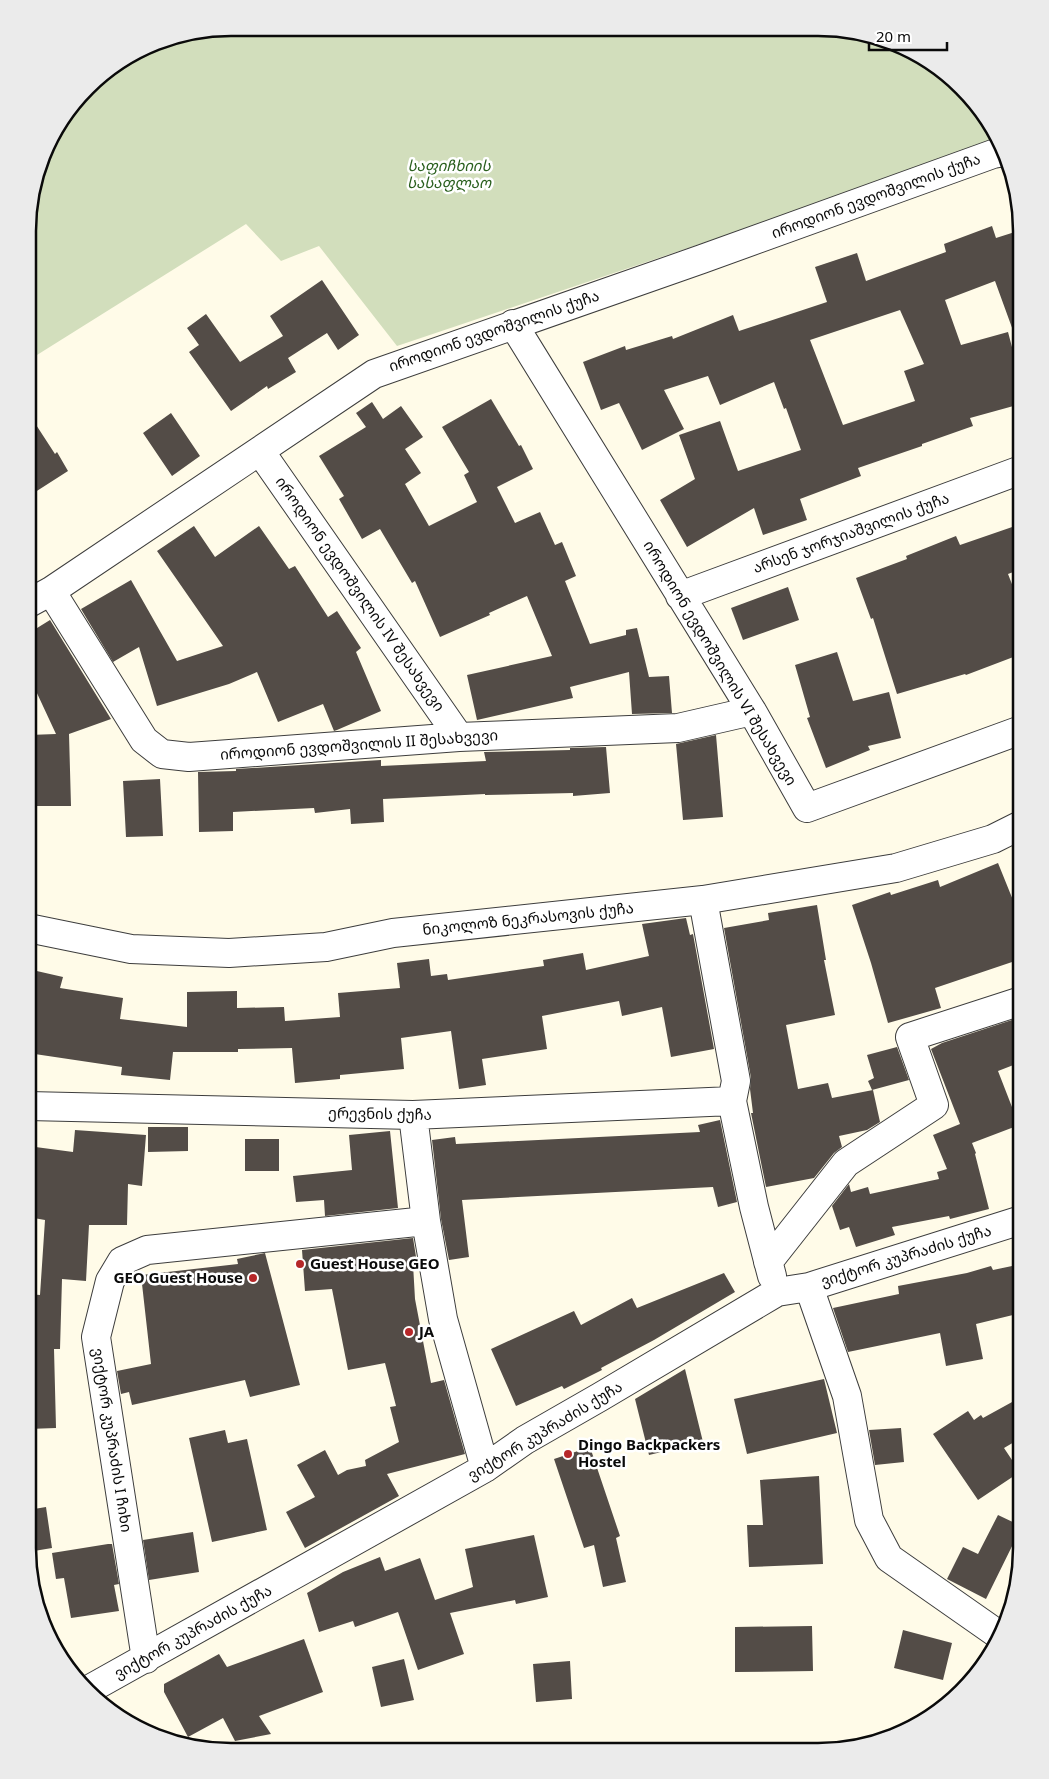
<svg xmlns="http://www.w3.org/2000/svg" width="1049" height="1779" viewBox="0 0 1049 1779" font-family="Georgia,'Noto Sans Georgian',serif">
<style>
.cemetery{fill:#d2debc}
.building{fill:#534c47;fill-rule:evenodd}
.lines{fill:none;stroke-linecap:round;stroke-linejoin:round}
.minor-casing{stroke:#3d3d3d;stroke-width:30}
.minor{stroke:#fff;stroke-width:28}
.poi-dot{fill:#b62729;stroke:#fff;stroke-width:2}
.labels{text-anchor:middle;stroke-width:5;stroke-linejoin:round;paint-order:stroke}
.park-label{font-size:15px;font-style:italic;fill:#295f1d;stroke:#fff}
.street-label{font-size:15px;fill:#0a0a0a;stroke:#fff}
.poi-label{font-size:15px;font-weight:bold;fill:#0a0a0a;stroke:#fff;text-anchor:start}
.rim{fill:none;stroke:#0a0a0a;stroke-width:2.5}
</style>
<rect width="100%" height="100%" fill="#fffbe8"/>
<path class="cemetery" d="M232 28 844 29 896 43 942 70 980 108 1000 143 397 346 319 246 281 261 246 224 29 360V205L49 141 97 78 154 43Z"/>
<path class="building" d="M992 226 996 238 1021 230V346L1019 347 995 281 945 300 961 345 1008 332 1021 381V404L970 418 973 426 922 444V446L858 468 861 476 800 499 807 520 763 535 754 508 687 547 660 500 695 479 679 435 720 421 738 471 801 450 786 408 784 409 774 382 720 405 708 376 664 390 684 429 642 450 619 403 601 410 583 362 625 346 626 350 672 336 673 339 733 315 739 331 827 302 815 267 857 253 866 281 946 252 944 244ZM900 310 924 364 904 371 915 401 843 425 810 340Z
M322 280 359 335 338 350 327 333 288 358 296 372 268 389 267 386 231 411 189 352 199 345 187 328 206 314 240 362 283 336 270 316Z
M491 399 519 446 521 445 533 469 497 487 515 523 540 512 555 545 562 542 576 576 565 581 590 644 626 635V630L637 628 649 677 669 676 672 713 632 714 629 672 570 687 573 698 477 720 467 675 552 656 527 596 489 613 490 615 440 637 415 581 412 583 380 529 362 539 339 499 344 496 319 456 366 427 356 413 372 402 383 419 401 406 423 437 405 449 421 473 405 484 429 526 477 502 464 475 469 472 442 427Z
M171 413 200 456 172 476 143 433Z
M29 414 55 454 57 452 68 471 29 496Z
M1021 524V569L1008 574 1021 607V654L966 675 965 674 897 694 873 618 871 619 856 578 907 559 906 556 956 536 960 545Z
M194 526 215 557 259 526 289 569 295 566 328 617 337 611 361 648 356 652 381 711 337 730 334 731 323 704 278 722 257 672 229 684 157 706 139 647 113 662 81 609 131 580 177 661 223 646 157 551Z
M788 587 799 620 743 640 731 608Z
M50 620 111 719 69 734 71 806H28L29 735 56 734 29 676V633Z
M837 652 853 701 889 692 901 738 868 746 870 750 826 768 807 718 810 717 795 665Z
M716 735 723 817 683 820 676 744Z
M606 747 610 793 573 796V793L485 795V794L383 799 384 822 351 824 350 809 315 813 314 808 233 812V831L199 832 198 772 236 771V769L381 760V766L486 761 484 752 570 750V748Z
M160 779 163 836 126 837 123 781Z
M998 863 1021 920V959L935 988 941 1008 888 1023 871 963 852 905 890 892 891 895 938 880 940 887Z
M817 905 826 960H824L835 1015 786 1025 798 1089 828 1083 832 1098 873 1090 880 1122 867 1130 839 1136 842 1147 834 1153 814 1178 766 1187 751 1113H753L750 1089 751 1078 724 928 769 920 768 913Z
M686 918 690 935 693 934 714 1049 671 1057 662 1007 622 1016 619 1001 542 1016 547 1049 482 1059 486 1085 459 1089 451 1031 401 1038 404 1069 340 1075V1079L295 1083 292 1048 238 1049V1052H173L170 1080 121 1075 122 1067 28 1053V969L63 977 60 988 123 998 120 1019 187 1027V992L237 991V1008L284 1007 285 1021 340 1017 338 993 400 988 397 963 429 959 431 976 447 974 448 980 544 966 543 960 583 953 586 970 649 956 642 924Z
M1021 1017V1062L998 1071 1019 1125 972 1143 976 1153 975 1154 989 1209 950 1219 949 1216 892 1227 895 1235 856 1247 849 1227 840 1230 832 1206 849 1184 851 1192 868 1187 870 1194 939 1179 937 1172 947 1169 933 1135 960 1124 931 1049 942 1043Z
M897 1047 909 1080 872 1090 868 1081 874 1078 867 1055Z
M720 1120 737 1202 718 1207 713 1187 462 1200 469 1257 449 1260 441 1219 432 1140 455 1137 456 1144 700 1132 698 1125Z
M148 1127H188V1151L148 1152Z
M75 1130 146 1135 142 1186 128 1184 127 1225H89L86 1281 62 1279 60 1349H54L56 1428 28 1429V1294L40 1295 45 1220 28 1217V1146L73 1152Z
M390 1131 398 1208 325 1216 324 1200 296 1202 293 1176 352 1170 349 1135Z
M245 1139H279V1171H245Z
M413 1238 417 1263 413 1264 415 1299 431 1383 444 1380 465 1454 387 1474 399 1496 305 1548 286 1512 315 1497 297 1465 325 1450 338 1475 347 1470 366 1466 365 1460 399 1442 390 1407 396 1406 385 1363 348 1370 332 1289 305 1291 302 1250Z
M265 1253 300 1385 250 1397 245 1380 132 1405 129 1392 121 1394 117 1371 151 1364 141 1275 238 1264 237 1259Z
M1021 1264V1313L976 1324 983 1359 946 1366 940 1333 848 1352 833 1308 899 1294 898 1286 967 1273 991 1266 993 1270Z
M724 1273 735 1292 654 1340 601 1368 602 1370 564 1389 562 1386 516 1406 491 1349 574 1311 581 1325 632 1298 637 1308Z
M685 1369 703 1442 649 1455 635 1399Z
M824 1379 837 1433 747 1454 734 1399Z
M1021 1397V1438L1004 1448 1020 1472 978 1500 933 1434 968 1411 974 1420 981 1415 983 1418Z
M901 1428 904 1462 875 1465 869 1430Z
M225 1430 228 1443 247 1439 267 1530 212 1542 189 1438Z
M590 1447 620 1536 616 1538 626 1582 603 1587 594 1545 584 1548 554 1459Z
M819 1476 823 1564 749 1567 747 1525H763L760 1480Z
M46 1507 52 1548 28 1552V1510Z
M998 1515 1021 1526V1528L986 1599 947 1579 963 1547 978 1554Z
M193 1532 199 1572 149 1580 143 1540Z
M534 1535 548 1597 516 1604 515 1600 450 1613 464 1654 418 1670 398 1612 355 1627 353 1621 319 1632 307 1593 343 1572 380 1557 385 1571 420 1558 435 1600 473 1587 465 1549Z
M108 1544H112L119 1584 114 1585 119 1611 71 1618 64 1578 56 1579 52 1553Z
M812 1626 813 1671 735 1672V1627Z
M903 1630 952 1643 943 1680 894 1668Z
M304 1639 323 1692 259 1716 271 1734 235 1741 223 1718 188 1737 164 1692V1684L219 1654 227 1667Z
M404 1659 414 1700 381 1707 372 1667Z
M570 1661 572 1699 536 1702 533 1664Z"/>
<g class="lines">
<g class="minor-casing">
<path id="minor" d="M513 324 752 711 807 808 1021 730
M260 451 459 737
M51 591 144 740 162 754 189 757 459 737 678 728 752 711
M680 596 1021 470
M29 603 51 591 374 374 702 259 993 154 1005 152
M703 900 736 1081 732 1101 754 1207 772 1276
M28 928 131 949 229 953 326 947 393 933 703 900 896 868 993 839 1021 825
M28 1106 413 1115 732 1101
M413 1115 426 1221 443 1319 485 1468
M768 1262 846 1163 934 1105 910 1037 1021 1001
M809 1287 847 1396 869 1520 889 1558 999 1635
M146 1659 96 1337 110 1281 122 1261 147 1250 426 1221
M88 1690 485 1468 525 1440 600 1397 777 1292 809 1287 1021 1220"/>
</g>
<use href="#minor" class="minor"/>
</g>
<g class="poi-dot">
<circle cx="300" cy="1264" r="5"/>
<circle cx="253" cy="1278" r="5"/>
<circle cx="409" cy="1332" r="5"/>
<circle cx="568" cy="1454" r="5"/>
</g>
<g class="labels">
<g class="park-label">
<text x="449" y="171">საფიჩხიის<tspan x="449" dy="17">სასაფლაო</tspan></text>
</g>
<g class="street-label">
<text transform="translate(876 196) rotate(-20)" y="5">იროდიონ ევდოშვილის ქუჩა</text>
<text transform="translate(494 331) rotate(-19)" y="5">იროდიონ ევდოშვილის ქუჩა</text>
<text transform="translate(851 533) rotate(-20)" y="5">არსენ ჯორჯიაშვილის ქუჩა</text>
<text transform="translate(360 594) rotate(55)" y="5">იროდიონ ევდოშვილის IV შესახვევი</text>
<text transform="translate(720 663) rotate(59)" y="5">იროდიონ ევდოშვილის VI შესახვევი</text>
<text transform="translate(359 745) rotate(-4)" y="5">იროდიონ ევდოშვილის II შესახვევი</text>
<text transform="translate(528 919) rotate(-6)" y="5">ნიკოლოზ ნეკრასოვის ქუჩა</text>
<text transform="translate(380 1114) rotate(1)" y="5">ერევნის ქუჩა</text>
<text transform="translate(906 1256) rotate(-17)" y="5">ვიქტორ კუპრაძის ქუჩა</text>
<text transform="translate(545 1431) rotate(-31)" y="5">ვიქტორ კუპრაძის ქუჩა</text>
<text transform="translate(112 1440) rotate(81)" y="5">ვიქტორ კუპრაძის I ჩიხი</text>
<text transform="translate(193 1632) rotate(-29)" y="5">ვიქტორ კუპრაძის ქუჩა</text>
</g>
<g class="poi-label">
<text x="310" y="1269">Guest House GEO</text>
<text x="243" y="1283" text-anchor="end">GEO Guest House</text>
<text x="419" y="1337">JA</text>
<text x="578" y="1450">Dingo Backpackers<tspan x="578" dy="17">Hostel</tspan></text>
</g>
</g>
<path d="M0 0H1049V1779H0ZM231 36H818A195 195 0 0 1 1013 231V1548A195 195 0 0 1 818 1743H231A195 195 0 0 1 36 1548V231A195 195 0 0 1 231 36Z" fill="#ebebeb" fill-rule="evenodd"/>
<path class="rim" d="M231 36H818A195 195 0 0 1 1013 231V1548A195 195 0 0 1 818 1743H231A195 195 0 0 1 36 1548V231A195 195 0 0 1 231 36Z"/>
<path d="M869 42v8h78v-8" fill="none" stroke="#0a0a0a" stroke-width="2.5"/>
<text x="876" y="42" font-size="15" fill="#0a0a0a" stroke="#ffffff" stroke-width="4" paint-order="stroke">20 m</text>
</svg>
